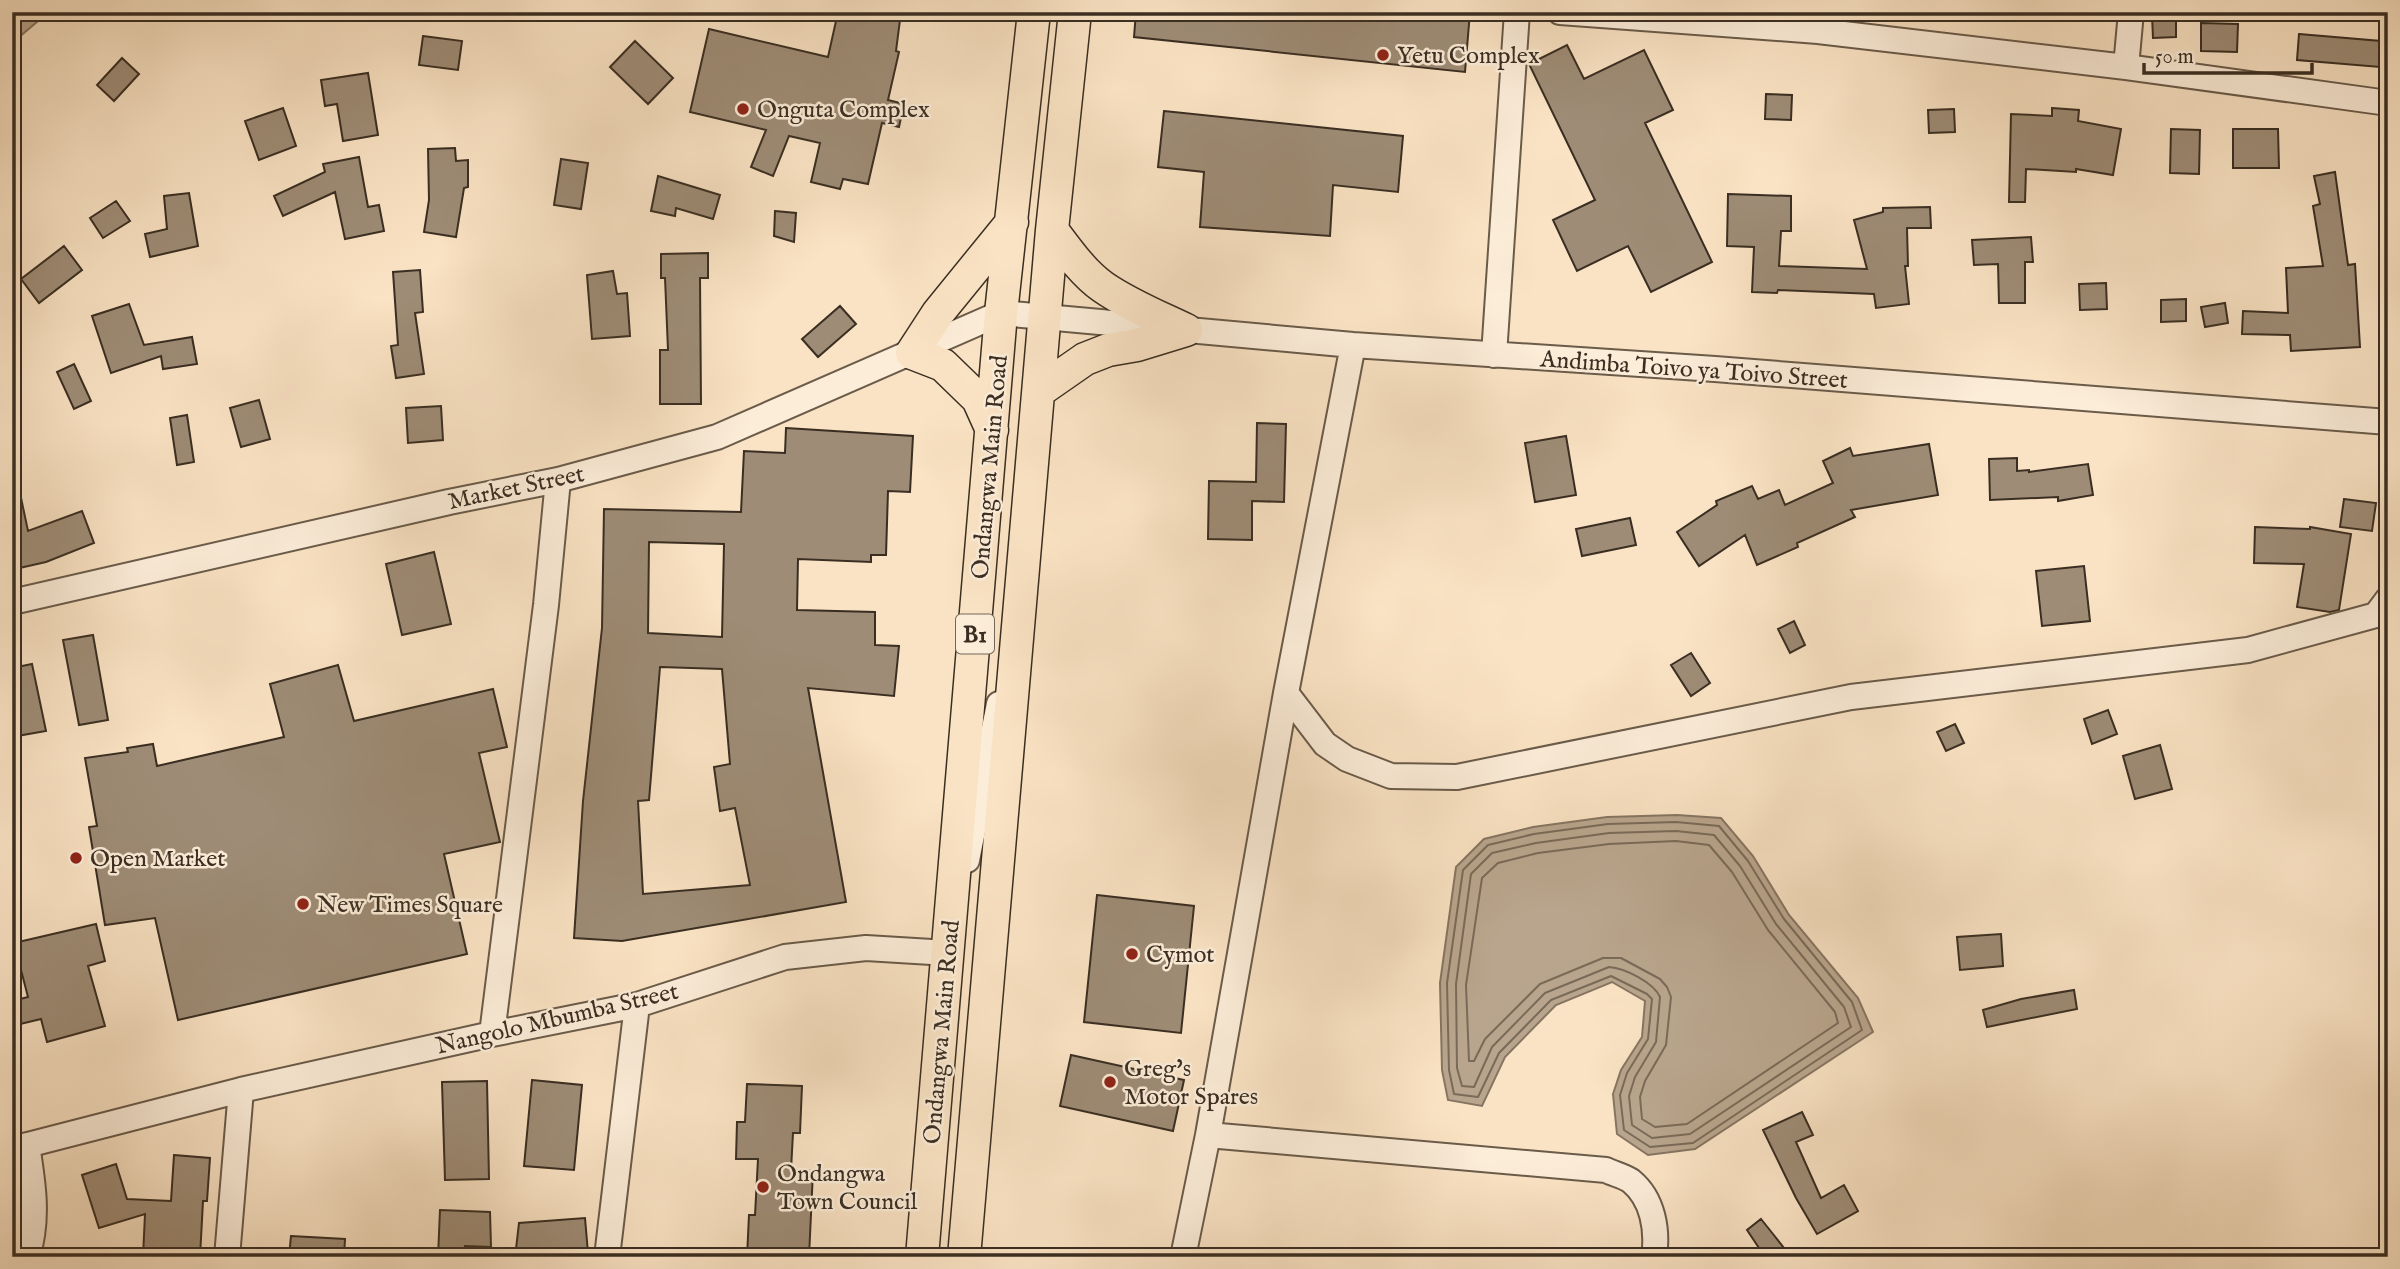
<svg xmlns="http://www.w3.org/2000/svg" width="2400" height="1269" viewBox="0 0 2400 1269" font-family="'IM FELL English',serif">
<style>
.water{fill:#b9a58d;stroke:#867562;stroke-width:2}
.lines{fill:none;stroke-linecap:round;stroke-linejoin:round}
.shore{stroke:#7a6a58;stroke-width:2}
.building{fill:#9e8c76;stroke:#3a2e22;stroke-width:2;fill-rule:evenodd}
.minor-casing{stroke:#6a5b4a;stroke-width:28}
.major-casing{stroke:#3a2e22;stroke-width:35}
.minor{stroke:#fcedd9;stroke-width:24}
.major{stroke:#fae3c4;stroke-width:32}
.poi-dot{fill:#8f2418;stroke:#fcedd9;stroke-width:2.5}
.labels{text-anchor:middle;stroke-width:5;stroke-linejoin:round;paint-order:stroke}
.shield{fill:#fcedd9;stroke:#746759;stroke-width:2}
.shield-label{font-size:23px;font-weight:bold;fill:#3a2e22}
.poi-label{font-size:24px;fill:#3a2e22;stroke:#fcedd9;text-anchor:start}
.street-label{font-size:24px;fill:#3a2e22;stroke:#fcedd9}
</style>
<rect width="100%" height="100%" fill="#fae3c4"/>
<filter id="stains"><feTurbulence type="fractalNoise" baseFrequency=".00286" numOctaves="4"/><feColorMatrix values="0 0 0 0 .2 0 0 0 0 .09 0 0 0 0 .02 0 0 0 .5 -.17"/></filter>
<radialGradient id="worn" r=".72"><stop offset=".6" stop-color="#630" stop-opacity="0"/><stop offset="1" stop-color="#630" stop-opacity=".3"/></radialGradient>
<path class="water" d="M12 12H37L38 21 12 43Z
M1677 815 1721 818 1753 856 1789 915 1858 998 1873 1032 1695 1149 1648 1155 1617 1134 1613 1094 1621 1070 1642 1037 1645 1001 1612 982 1556 1005 1505 1057 1482 1106 1448 1100 1442 1070 1440 983 1456 867 1484 839 1533 827 1607 817Z"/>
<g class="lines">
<path class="shore" d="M1676 822 1719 826 1748 861 1784 919 1852 1002 1862 1030 1693 1143 1650 1147 1624 1130 1620 1095 1627 1073 1648 1039 1652 999 1647 994 1611 976 1551 1000 1499 1053 1478 1097 1454 1094 1449 1070 1447 983 1463 870 1488 845 1534 834 1608 824Z
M1676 831 1714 835 1740 866 1776 924 1844 1007 1851 1027 1690 1134 1652 1138 1632 1125 1629 1096 1635 1077 1656 1042 1660 997C1654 983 1625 968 1609 967L1545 993 1492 1047 1474 1087 1462 1086 1457 1068 1456 984 1471 874 1492 853 1536 843 1609 833Z
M1676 841 1709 845 1732 872 1768 930 1835 1012 1838 1023 1687 1124 1655 1127 1642 1119 1640 1097 1645 1081 1666 1045 1671 997 1667 987 1660 979 1621 958H1603L1540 984 1485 1039 1474 1061H1469L1466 985 1482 878 1498 863 1538 853 1609 844Z"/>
</g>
<path class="building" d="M838 12H901L896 51 899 52 888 100 904 104 899 127 882 123 868 184 843 179 840 189 811 182 820 143 789 136 773 176 751 167 766 130 690 112 709 29 828 57Z
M1136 12H1470L1465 72 1134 37Z
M2152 15H2176V37L2153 38Z
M2201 23 2238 24 2237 52 2201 51Z
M2299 34 2381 41 2380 67 2297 60Z
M423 36 462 41 458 70 419 65Z
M635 41 673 78 648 104 610 67Z
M1567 45 1584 79 1644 50 1673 110 1645 123 1712 262 1651 292 1628 246 1577 271 1553 220 1595 200 1529 64Z
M122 58 139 74 114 101 97 85Z
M368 73 378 135 343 141 337 104 325 106 321 80Z
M1766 94 1792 95 1791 120 1765 119Z
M283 108 296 146 259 160 245 121Z
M2052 108 2079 110 2078 121 2121 129 2113 175 2076 169V172L2026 169 2025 202H2009L2011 114 2052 116Z
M1954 109 1955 132 1929 133 1928 110Z
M1164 111 1403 136 1398 192 1333 185 1330 236 1200 227 1204 172 1158 167Z
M2171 129 2200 130 2199 174 2170 173Z
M2233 129H2278L2279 168H2233Z
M455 148 456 161 468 160V187L464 188 456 237 424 232 429 200 428 149Z
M359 157 368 207 379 205 384 231 345 239 335 192 283 216 274 196 325 172 323 164Z
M561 159 588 163 581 209 554 205Z
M2335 172 2348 265 2355 264 2360 347 2291 351 2290 335 2242 334 2243 311 2288 313 2286 268 2323 266 2313 206 2320 204 2314 176Z
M658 176 720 195 713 219 676 208 675 216 651 211Z
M189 193 198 246 150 257 145 234 167 229 164 196Z
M1728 194 1791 196V231H1781L1779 266 1867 269 1854 220 1883 212V208L1930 207 1931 228H1907L1908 266H1905L1909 304 1876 308 1874 294 1778 290 1777 293 1752 292 1754 247 1727 246Z
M116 201 130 221 103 238 90 218Z
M775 211 796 213 794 242 774 236Z
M2031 237 2033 262H2025V303H1999L1998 264 1974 265 1972 240Z
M64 246 82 270 39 303 21 279Z
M708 253V278H700L701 404H660V350H668L665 278H661V254Z
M420 270 423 312 415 313 424 374 396 378 391 346 398 345 393 272Z
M613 271 617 294 627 293 630 336 592 339 587 275Z
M2106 283 2107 309 2080 310 2079 284Z
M2186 299V321L2161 322V300Z
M2225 303 2228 323 2205 327 2201 307Z
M129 304 144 345 192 337 197 364 163 369 161 356 111 373 92 316Z
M840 306 856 324 818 357 802 339Z
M74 364 91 401 74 409 57 372Z
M259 400 270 439 241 447 230 408Z
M441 406 443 440 408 443 406 408Z
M187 415 194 462 177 465 170 418Z
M1257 423 1286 424 1284 502 1252 501V540L1208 539 1209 481 1256 482Z
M786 428 913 436 910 492 888 491 886 555H871V562L798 559 797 610 875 612V645L899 646 894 696 808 688 846 902 622 941 574 938 583 801 602 628 604 509 741 512 744 451 785 453ZM649 542 724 544 722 637 648 633ZM660 667 722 669 730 764 714 767 720 811 735 808 750 885 643 894 638 801 649 800Z
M1566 436 1576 495 1535 502 1525 443Z
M1929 444 1938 495 1851 510 1855 517 1797 543 1798 547 1757 565 1745 535 1699 566 1677 532 1717 505 1716 501 1752 486 1758 499 1779 490 1785 505 1833 483 1823 461 1850 448 1853 456Z
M2017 458V471L2029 470V472L2088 464 2093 495 2058 501V497L1990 500 1989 459Z
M20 493 28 531 82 511 94 543 46 562 15 569 12 557V494Z
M2344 499 2376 503 2372 531 2340 527Z
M1630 518 1636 545 1582 556 1576 529Z
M2255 527 2310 529V527L2351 534 2339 610 2330 612 2297 607 2304 564 2254 563Z
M434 552 451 624 402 635 386 564Z
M2084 566 2090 621 2042 626 2036 571Z
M1794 621 1805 645 1790 653 1778 629Z
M93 635 108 720 79 725 63 640Z
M1691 653 1710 683 1691 696 1671 665Z
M32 664 46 731 17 736 12 712V668Z
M338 665 354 721 493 689 507 747 479 753 500 842 444 854 467 954 178 1020 155 918 105 925 89 827 97 826 85 758 128 752 127 748 153 744 157 766 284 737 270 684Z
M2108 710 2117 734 2092 744 2084 719Z
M1955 724 1964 743 1946 751 1937 732Z
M2160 745 2172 789 2135 799 2123 756Z
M1097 895 1194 906 1181 1033 1084 1022Z
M96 924 105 961 88 966 105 1026 47 1042 41 1019 12 1026V1001L28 997 14 943Z
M2001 934 2003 966 1960 970 1957 937Z
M2074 990 2077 1009 1987 1027 1983 1010 2021 999Z
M1071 1055 1184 1080 1173 1131 1060 1106Z
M532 1080 582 1085 574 1170 524 1166Z
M487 1081 489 1179 445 1180 442 1082Z
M747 1084 802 1086 800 1133H793L791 1170 813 1171 809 1257H747L749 1215H755L758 1159H736L737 1122H745Z
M1802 1112 1813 1135 1796 1142 1821 1198 1844 1185 1858 1211 1817 1234 1796 1198 1763 1130Z
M174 1155 210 1158 207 1201H203L200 1257H143L145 1214 99 1228 82 1175 116 1164 127 1199 171 1201Z
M440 1210 490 1212 491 1247 465 1246 464 1257H438Z
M585 1218 588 1253 536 1257V1248L516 1249 519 1223Z
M1761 1219 1773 1234 1791 1257H1765L1747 1230Z
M291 1236 345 1239 344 1257H289Z"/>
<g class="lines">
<g class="minor-casing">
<path id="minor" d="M1560 12 1818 31 2126 67 2388 103
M2126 67 2131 12
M1494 355 1517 12
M12 602 449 502 558 480 717 437 1001 313 1353 345 1715 369 2388 422
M1286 693 1325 744 1347 759 1391 776 1457 777 1851 697 2248 650 2376 615 2388 599
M967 860 999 704
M492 1034 546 605 558 480
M1208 1135 1606 1170C1614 1174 1624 1176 1631 1181 1653 1199 1658 1230 1654 1257
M12 1149 241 1090 492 1034 637 1005 785 957 866 948 948 953 951 937
M27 1257C39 1219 33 1183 27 1145
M227 1257 241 1090
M607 1257 637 1005
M1183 1257 1208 1135 1286 693 1353 345"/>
</g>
<g class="major-casing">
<path id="major" d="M1052 230C1067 250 1083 273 1103 287 1129 305 1159 317 1186 330
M1039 391 1085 359 1108 350 1137 345 1186 330
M992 430 978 399 943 365 912 353 938 313 1012 222
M922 1257 1001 313 1034 12
M964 1257 1052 230 1075 12"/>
</g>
<use href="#minor" class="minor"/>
<use href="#major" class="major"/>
</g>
<g class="poi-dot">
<circle cx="1383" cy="55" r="7"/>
<circle cx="743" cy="109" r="7"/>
<circle cx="76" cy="858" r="7"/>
<circle cx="303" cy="904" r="7"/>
<circle cx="1132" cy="954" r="7"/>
<circle cx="1110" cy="1082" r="7"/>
<circle cx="763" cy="1187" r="7"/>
</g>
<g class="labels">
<rect class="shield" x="956" y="614.5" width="38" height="39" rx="5"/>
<g class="shield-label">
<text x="975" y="642">B1</text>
</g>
<g class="poi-label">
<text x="1397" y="63">Yetu Complex</text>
<text x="757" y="117">Onguta Complex</text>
<text x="90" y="866">Open Market</text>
<text x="317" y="912">New Times Square</text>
<text x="1146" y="962">Cymot</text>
<text x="1124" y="1076">Greg's<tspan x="1124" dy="28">Motor Spares</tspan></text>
<text x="777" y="1181">Ondangwa<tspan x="777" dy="28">Town Council</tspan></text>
</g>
<g class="street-label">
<text transform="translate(1694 369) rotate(4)" y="8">Andimba Toivo ya Toivo Street</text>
<text transform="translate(989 467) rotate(-85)" y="8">Ondangwa Main Road</text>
<text transform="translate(516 487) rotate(-12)" y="8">Market Street</text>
<text transform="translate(557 1018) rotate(-13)" y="8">Nangolo Mbumba Street</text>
<text transform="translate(941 1032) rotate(-85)" y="8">Ondangwa Main Road</text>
</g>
</g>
<rect width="2400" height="1269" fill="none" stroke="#fae3c4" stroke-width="42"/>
<rect x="14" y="14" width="2372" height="1241" fill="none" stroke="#3a2e22" stroke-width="3.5"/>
<rect x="21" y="21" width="2358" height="1227" fill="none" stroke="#3a2e22" stroke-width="2"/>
<path d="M2144 63v10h168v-10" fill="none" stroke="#3a2e22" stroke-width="3.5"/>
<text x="2155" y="63" font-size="21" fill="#3a2e22" stroke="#fcedd9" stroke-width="5" paint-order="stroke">50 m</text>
<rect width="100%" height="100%" filter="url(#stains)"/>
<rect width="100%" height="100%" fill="url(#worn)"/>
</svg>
